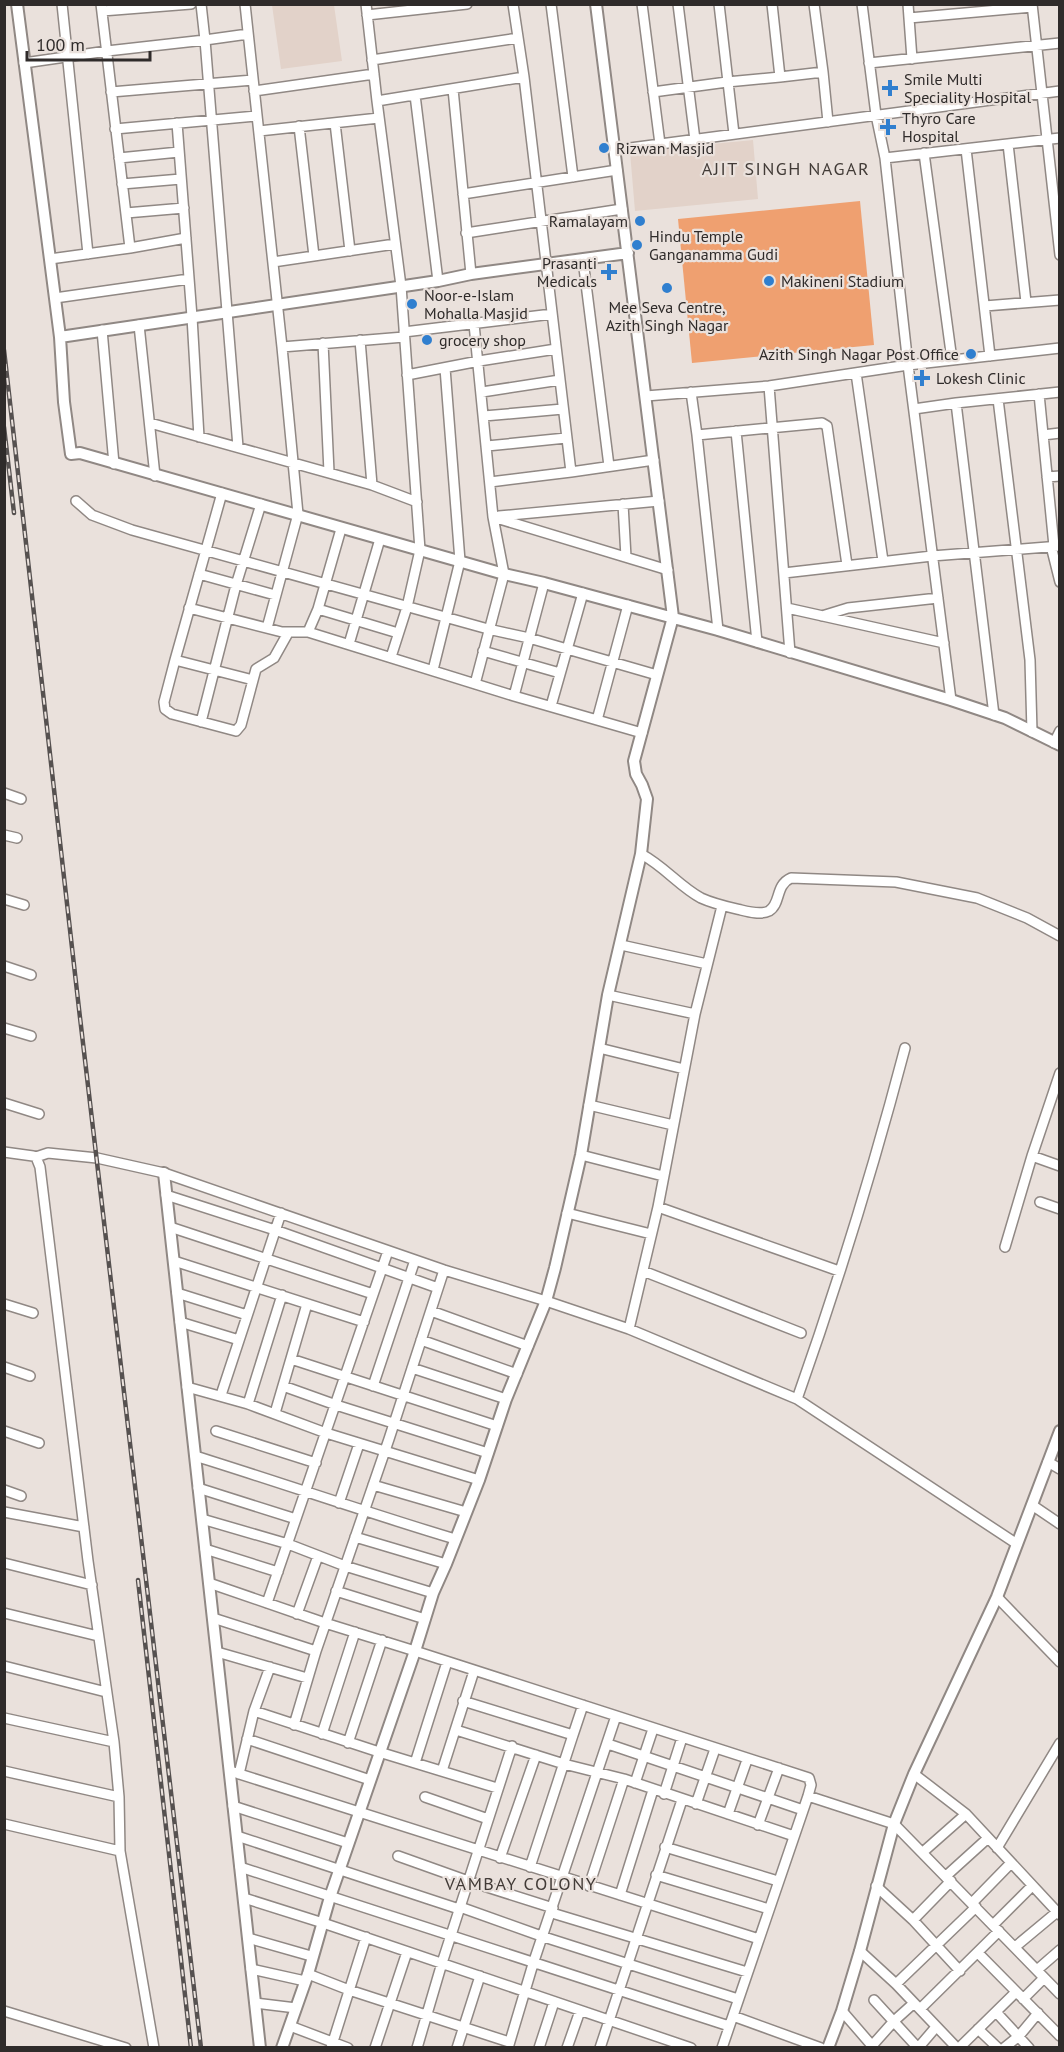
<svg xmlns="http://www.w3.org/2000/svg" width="1064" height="2052" viewBox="0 0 1064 2052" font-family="'PT Sans',sans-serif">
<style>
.built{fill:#e2d2c9}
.green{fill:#efa070}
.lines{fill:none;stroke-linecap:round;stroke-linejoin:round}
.minor-casing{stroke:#908884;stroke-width:12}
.tertiary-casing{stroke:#908884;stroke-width:14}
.minor{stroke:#fff;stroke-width:9}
.tertiary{stroke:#fff;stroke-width:10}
.rail-casing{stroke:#565150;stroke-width:4.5}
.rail{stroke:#eae1dc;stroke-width:2;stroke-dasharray:7;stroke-linecap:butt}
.poi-dot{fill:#307fcf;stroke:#eae1dc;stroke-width:2}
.labels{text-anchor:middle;stroke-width:4.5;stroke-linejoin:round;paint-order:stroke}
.poi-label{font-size:16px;fill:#2f2b2a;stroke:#eae1dc;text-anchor:start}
.neighbourhood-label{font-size:18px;letter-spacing:1.5px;fill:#423b37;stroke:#eae1dc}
</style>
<rect width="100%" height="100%" fill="#eae1dc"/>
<path class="built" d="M272 5H334L342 61 281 69Z
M753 140 758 199 635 211 630 152Z"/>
<path class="green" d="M860 201 874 345 692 363 678 219Z"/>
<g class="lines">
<g class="minor-casing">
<path id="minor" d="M62 4 88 254
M245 4 282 347 298 514 267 628
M366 4 377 101 524 77 513 4
M551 4 573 177
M642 4 660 144
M678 4 695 140
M719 4 734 134
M772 4 780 77 823 72 814 4
M862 4 876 115 885 158 908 365 951 700
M908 4 909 18
M1032 4 1060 255
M102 11 191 4
M367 15 467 4
M912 59 909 18 1032 7
M372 60 518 38
M24 63 107 51 205 40 201 4
M869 63 1060 43
M823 72 828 122
M524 77 571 472 654 460
M453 89 471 274
M254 91 374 74
M111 92 253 80
M653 92 727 82 780 77
M415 95 438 281
M377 101 401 286 420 550 407 607 391 657
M177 123 192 317 199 437
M335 123 350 251
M299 126 314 256
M115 129 257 116
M259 131 379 118
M1008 144 1026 302
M966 149 990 356
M615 150 1060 91
M924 153 952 360
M119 158 179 152
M885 158 1060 138
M122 184 181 179
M463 194 617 170
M126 213 184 208
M466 233 622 209
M130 248 186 238
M50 259 130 248 101 4
M583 260 609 466
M273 262 395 244
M55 298 189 279
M985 306 1060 300
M474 324 493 517 504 574 475 684
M139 325 155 476
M102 330 114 464
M404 332 552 314
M360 340 372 485 417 502
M323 343 329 472
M282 347 404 337
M856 373 883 561
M407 375 479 361 556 349
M769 386 790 653
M482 392 560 380
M691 392 697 435
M1039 394 1054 546
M646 396 769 386 908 365 1060 348
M998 399 1030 660 1032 732
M956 403 994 715
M914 409 956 403 1060 392
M484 416 563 409
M150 423 372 485
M736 431 757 642
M1043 435 1060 433
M487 446 566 438
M238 447 205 40 248 34
M1047 477 1060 476
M490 482 571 472
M222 493 175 660 164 702 165 709 172 714 236 731 241 725 256 669 274 658 288 633
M76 501 92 515 132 530 488 629 529 638 657 675
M623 504 626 557
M499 516 659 501
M493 517 668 570
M1051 546 1060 582
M784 573 932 556 1060 546
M199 574 275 595
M189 608 282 632H308L514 696 642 733
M787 608 944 643
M318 609 398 633
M822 616 848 608 938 598
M718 630 697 435 822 423 827 426 847 565
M308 632 318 609 341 529
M349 644 380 539
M483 651 560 673
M175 660 253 680
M433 670 460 561 445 368
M514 696 544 583
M551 706 583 593
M597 720 628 605
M201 722 236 585 261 504
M1054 743 1060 731
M4 793 21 799
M4 835 17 838
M641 854C664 866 679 886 701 898 714 904 728 907 741 910 749 912 761 915 769 911 781 904 775 885 791 878L896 882 977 898 1027 918 1060 936
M4 899 24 905
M621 945 707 964
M4 966 31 975
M608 995 695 1014
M4 1028 31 1036
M599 1048 684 1069
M4 1103 39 1114
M589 1105 673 1125
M4 1152 33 1156 36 1157 40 1167 88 1561 114 1742 119 1797 120 1851 154 2048
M581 1155 663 1176
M1032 1156 1060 1166
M36 1157 48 1153 97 1158 164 1173 444 1270 546 1301 629 1329 797 1399 1017 1544
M166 1195 275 1230 438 1288
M1040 1202 1060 1209
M658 1207 839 1271
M567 1213 651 1234
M170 1227 373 1294
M1005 1247 1032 1156 1060 1073
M174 1261 364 1322
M643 1271 801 1333
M177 1293 247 1315
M4 1304 33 1313
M431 1311 528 1346
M180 1322 239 1340
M629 1329 658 1207 695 1014 722 906
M421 1340 517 1374
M291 1359 497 1426
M4 1367 30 1376
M412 1368 506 1399
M283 1386 336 1405 488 1453
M373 1386 415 1260
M187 1387 248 1404 326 1433 479 1480
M221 1395 281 1213
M797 1399C838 1283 874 1166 905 1048
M248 1404 282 1295
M275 1413 307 1304
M4 1431 39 1443
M216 1431 316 1463
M195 1456C282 1483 368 1513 455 1539
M1048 1462 1060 1469
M373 1485 466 1512
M198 1488 296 1519
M4 1490 21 1496
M339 1503 359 1444
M1032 1505 1060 1524
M4 1512 84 1527
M202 1519 288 1544 345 1566 433 1593
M355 1537 446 1564
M205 1549 278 1572
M4 1563 92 1585
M209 1583 325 1623 415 1651 809 1778 811 1785 808 1796 722 2048
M336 1591 425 1619
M997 1597 1060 1662
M267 1603 388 1251
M4 1613 98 1636
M297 1614 318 1556
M213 1618 316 1651
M217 1652 307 1678
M4 1666 106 1692
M463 1701 573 1735 583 1705
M254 1711 379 1752 497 1788
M4 1718 114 1742
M294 1725 316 1651 389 1439 444 1270
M456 1730 564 1764 624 1779 794 1836
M322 1734 355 1632
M247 1739 370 1780
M348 1743 382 1640
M608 1744 803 1810
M415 1763 447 1662
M4 1771 119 1797
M230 1771 759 1939
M442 1771 474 1671
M239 1774 254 1711 270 1667
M914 1774 966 1814 1060 1915
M635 1783 653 1729
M664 1794 682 1738
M808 1796 894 1824 1060 1994
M425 1797 488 1819
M696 1804 715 1749
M233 1806 348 1843
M728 1814 747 1760
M4 1824 120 1851
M758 1825 779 1768
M237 1836 459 1909
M665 1847 778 1881
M997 1848 1060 1743
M923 1852 966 1814
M398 1856 468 1881 553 1908
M500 1858 536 1755
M240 1867 729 2026
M530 1867 573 1735
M656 1875 769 1909
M946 1876 988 1838
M589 1886 624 1779
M876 1886 913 1920 960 1971
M620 1895 653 1790
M244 1898 323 1923 691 2048
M972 1903 1011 1863
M460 1907 544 1937 738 1999
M552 1913 747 1972
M913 1920 951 1881
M993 1925 1032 1886
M248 1938 311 1956
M1015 1947 1057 1912
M860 1951 896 1984 957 2048
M978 1953 1060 2036
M251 1969 305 1981
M1037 1970 1060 1950
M308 1974 349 1990 509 2042
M896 1984 976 1907
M1023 1999 1044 1978
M874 2000 918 2048
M255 2003 296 2008
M920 2009 999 1931
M4 2011 126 2048
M842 2011 874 2048
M996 2012 1029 2048
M733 2016 821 2048
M290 2026 348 2048
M978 2029 998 2048
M331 2048 366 1937
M375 2048 407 1952
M417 2048 442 1963 512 1746
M457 2048 480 1976
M508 2048 533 1964 616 1716
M539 2048 554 2002
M567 2048 580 2011
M600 2048 682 1800
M870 2048 894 2021 914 2003
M918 2048 936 2027
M959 2048 1016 1992
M1004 2048 1019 2036 1038 2013"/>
</g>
<g class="tertiary-casing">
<path id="tertiary" d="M17 4 60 337 64 402 71 454 80 453 504 574 544 583 718 630 951 700 1005 718 1060 745
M60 337 438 281 471 274 628 253
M164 1173 260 2048
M282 2048 308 1974 330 1897 415 1651 433 1593 446 1564 479 1480 506 1399 546 1301 555 1268 581 1155 608 995 641 854 647 799 642 785 636 774 634 761 673 617 596 4
M828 2048 842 2011 860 1951 894 1824 914 1774 997 1597 1060 1431"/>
</g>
<use href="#minor" class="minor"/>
<use href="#tertiary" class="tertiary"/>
<g class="rail-casing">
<path id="rail" d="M4 350 79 1009 201 2048
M4 427 14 513
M138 1580 191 2048"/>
</g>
<use href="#rail" class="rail"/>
</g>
<g class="poi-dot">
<path d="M887 79h6v6h6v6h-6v6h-6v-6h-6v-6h6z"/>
<path d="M885 118h6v6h6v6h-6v6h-6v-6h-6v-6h6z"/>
<circle cx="604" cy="148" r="6"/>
<circle cx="640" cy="221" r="6"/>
<circle cx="637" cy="245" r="6"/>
<path d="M606 263h6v6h6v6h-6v6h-6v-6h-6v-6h6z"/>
<circle cx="769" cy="281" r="6"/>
<circle cx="667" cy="288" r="6"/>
<circle cx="412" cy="304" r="6"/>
<circle cx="427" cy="340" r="6"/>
<circle cx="971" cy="354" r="6"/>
<path d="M919 369h6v6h6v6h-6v6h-6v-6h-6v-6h6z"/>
</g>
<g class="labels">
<g class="poi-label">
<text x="904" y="85">Smile Multi<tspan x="904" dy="18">Speciality Hospital</tspan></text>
<text x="902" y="124">Thyro Care<tspan x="902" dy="18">Hospital</tspan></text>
<text x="616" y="154">Rizwan Masjid</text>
<text x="628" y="227" text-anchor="end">Ramalayam</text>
<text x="649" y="242">Hindu Temple<tspan x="649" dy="18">Ganganamma Gudi</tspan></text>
<text x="597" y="269" text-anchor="end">Prasanti<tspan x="597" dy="18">Medicals</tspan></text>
<text x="781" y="287">Makineni Stadium</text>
<text x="424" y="301">Noor-e-Islam<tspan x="424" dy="18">Mohalla Masjid</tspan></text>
<text x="667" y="313" text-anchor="middle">Mee Seva Centre,<tspan x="667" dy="18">Azith Singh Nagar</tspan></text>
<text x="439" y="346">grocery shop</text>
<text x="959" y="360" text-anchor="end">Azith Singh Nagar Post Office</text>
<text x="936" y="384">Lokesh Clinic</text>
</g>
<g class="neighbourhood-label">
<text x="786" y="175">AJIT SINGH NAGAR</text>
<text x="521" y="1890">VAMBAY COLONY</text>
</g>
</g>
<rect width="1064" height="2052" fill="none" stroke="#2f2b2a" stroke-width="12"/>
<path d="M27 51v9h123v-9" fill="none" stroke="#2f2b2a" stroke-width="3"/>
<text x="36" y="51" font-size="18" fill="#2f2b2a" stroke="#eae1dc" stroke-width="4.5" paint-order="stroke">100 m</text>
</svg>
